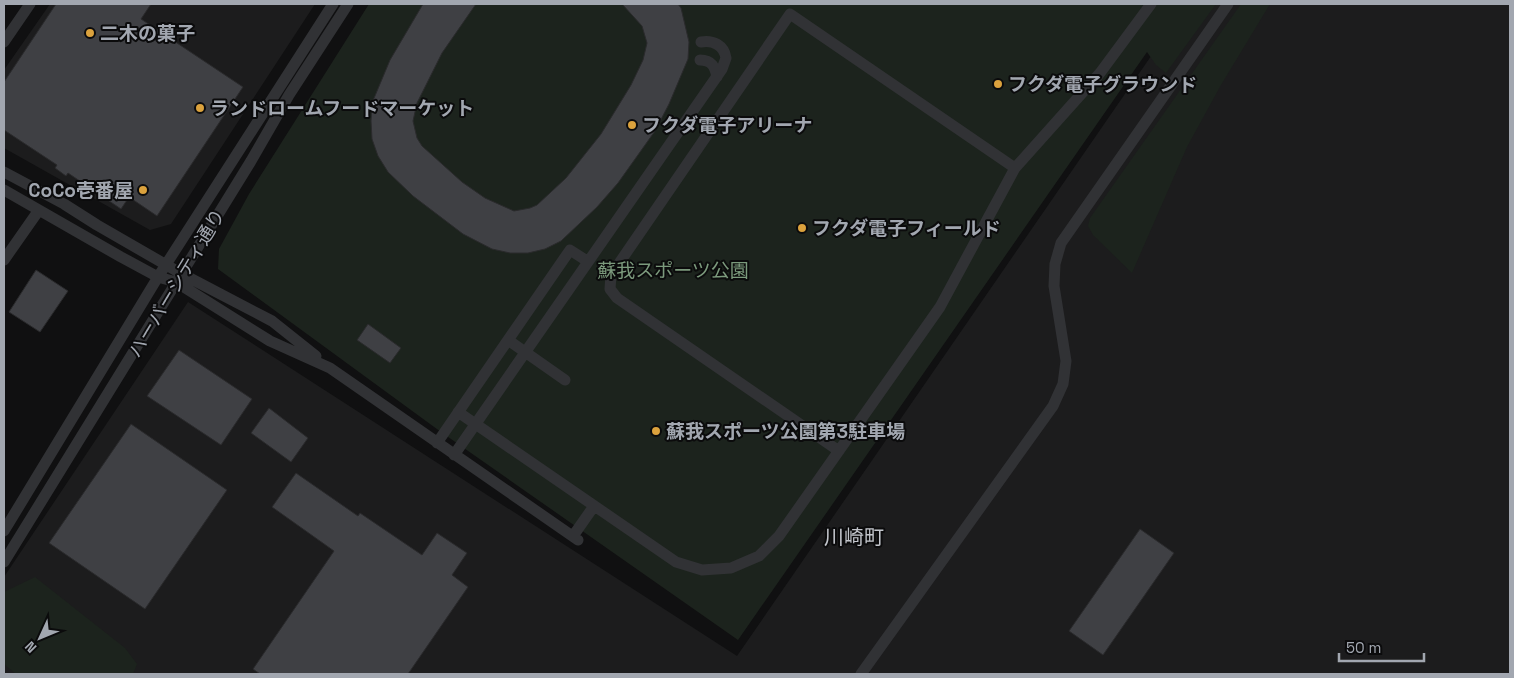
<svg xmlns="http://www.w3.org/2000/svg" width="1514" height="678" viewBox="0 0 1514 678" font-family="'Space Grotesk','Noto Sans JP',sans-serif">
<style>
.built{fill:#1c1c1d}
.green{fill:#1c231d}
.building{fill:#3f4044;stroke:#2a2a2c}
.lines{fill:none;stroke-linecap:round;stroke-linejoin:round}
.minor{stroke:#313235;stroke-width:11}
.poi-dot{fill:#dba23d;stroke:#0b0b0c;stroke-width:2}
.labels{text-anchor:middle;stroke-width:4;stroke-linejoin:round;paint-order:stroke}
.poi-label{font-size:19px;font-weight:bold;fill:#a2a7b0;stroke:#0b0b0c;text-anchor:start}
.park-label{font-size:19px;fill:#7b997c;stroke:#0b0b0c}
.street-label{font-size:19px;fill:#a2a7b0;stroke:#0b0b0c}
.neighbourhood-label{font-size:20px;fill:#c3c6cc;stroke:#0b0b0c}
</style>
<rect width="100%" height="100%" fill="#101011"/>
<path class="built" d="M50 4H315L171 224 150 230 4 148V70Z
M1187 4H1510V674H4V577L188 302 737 656Z"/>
<path class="green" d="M369 4H1216L1166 73 1156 65 1147 52 738 640 441 432 218 269 219 249 249 194Z
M1241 4H1270L1221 85 1187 147 1132 273 1093 235 1088 226 1090 218Z
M35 577 125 648 137 664 133 674H16L4 664V592Z"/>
<path class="building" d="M56 4H151L141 19 243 87 157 216 129 197 121 209 68 173 66 176 55 168 57 165 4 130V82Z
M423 4H476L442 53 417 103 413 121 417 138 422 146 462 182 485 198 514 211 530 208 537 205 566 178 601 134 631 85 643 60 647 43 642 26 622 4H678L681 8 689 42 688 59 669 104 655 131 618 183 597 207 561 241 545 249 528 253H510L492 249 463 234 413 196 388 172 378 156 372 139 371 121 372 103 390 60Z
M36 270 68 291 40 332 9 312Z
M368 324 401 348 390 363 357 340Z
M179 350 252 399 221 445 147 396Z
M269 408 308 438 291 462 251 433Z
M131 424 227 490 145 609 49 543Z
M296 473 358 516 360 513 422 555 437 533 467 553 452 575 468 587 408 674H260L253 669 334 551 272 507Z
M1140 529 1174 553 1103 655 1069 631Z"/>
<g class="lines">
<path class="minor" d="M4 42 30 4
M700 60C712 60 715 67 717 77
M4 172 64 204 97 225 182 274 272 321 316 356
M4 190 121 257 158 277 176 282 270 341 330 368 578 540
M4 260 39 210
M508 340 565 380
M458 412 676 562 702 570 731 568 759 556 779 536 940 307 1015 168 1100 73 1151 4
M437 443 570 250 587 261
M839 451 617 298 610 289 611 275 790 14 1015 168
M454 455 722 69 726 58C724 45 713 40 701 42
M4 531 158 277 333 4
M573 536 594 506
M4 562 251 161 289 95 348 4
M861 674 1053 406 1063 384 1066 361 1054 286 1055 264 1061 243 1228 4"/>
</g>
<g class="poi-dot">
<circle cx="90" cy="33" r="5"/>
<circle cx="998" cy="84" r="5"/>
<circle cx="200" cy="108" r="5"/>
<circle cx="632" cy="125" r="5"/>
<circle cx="143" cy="190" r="5"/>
<circle cx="802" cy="228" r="5"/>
<circle cx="656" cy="431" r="5"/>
</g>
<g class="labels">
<g class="poi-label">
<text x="100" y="40">二木の菓子</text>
<text x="1008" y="91">フクダ電子グラウンド</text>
<text x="210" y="115">ランドロームフードマーケット</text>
<text x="642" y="132">フクダ電子アリーナ</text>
<text x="133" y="197" text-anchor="end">CoCo壱番屋</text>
<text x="812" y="235">フクダ電子フィールド</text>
<text x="666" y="438">蘇我スポーツ公園第3駐車場</text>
</g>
<g class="park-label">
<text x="673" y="277">蘇我スポーツ公園</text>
</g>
<g class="street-label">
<text transform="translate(176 283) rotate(-59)" y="7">ハーバーシティ通り</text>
</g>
<g class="neighbourhood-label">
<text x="854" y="544">川崎町</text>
</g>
</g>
<rect width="1514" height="678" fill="none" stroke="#a2a7b0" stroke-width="10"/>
<g transform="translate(40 638) rotate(226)" stroke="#0b0b0c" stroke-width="4" paint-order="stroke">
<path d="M0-4L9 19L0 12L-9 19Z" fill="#a2a7b0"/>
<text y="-8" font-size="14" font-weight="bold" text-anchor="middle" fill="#a2a7b0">N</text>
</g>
<path d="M1339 653v8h85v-8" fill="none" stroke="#a2a7b0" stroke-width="2.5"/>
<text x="1346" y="653" font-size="15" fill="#a2a7b0" stroke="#0b0b0c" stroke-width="4" paint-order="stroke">50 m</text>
</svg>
